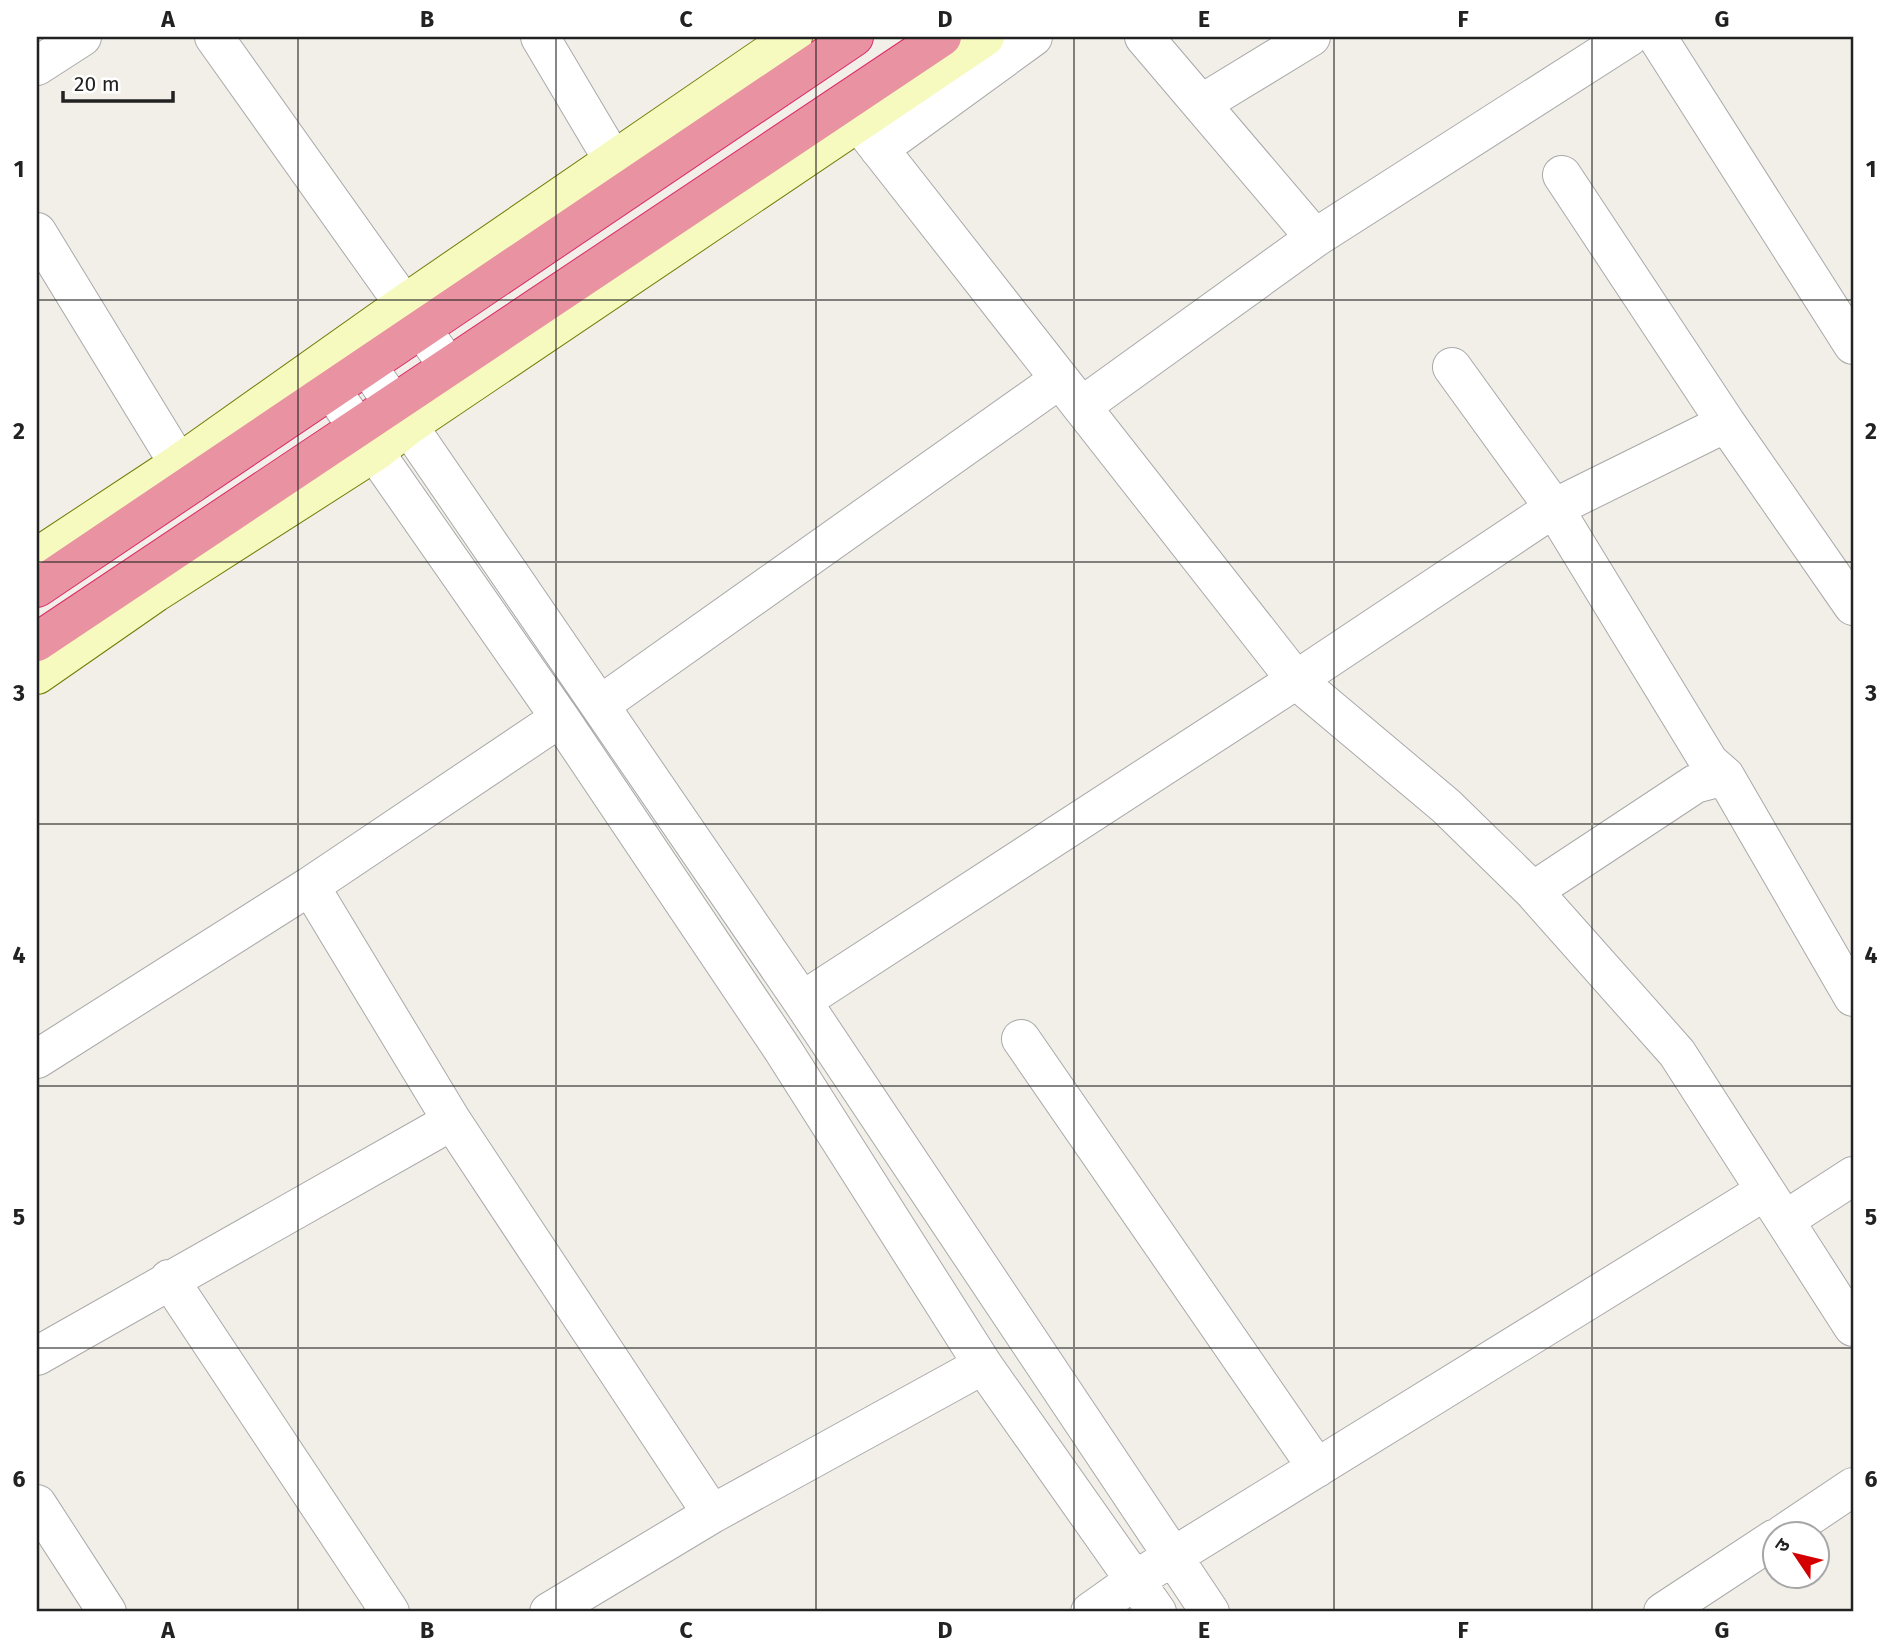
<svg xmlns="http://www.w3.org/2000/svg" width="1890" height="1649" viewBox="0 0 1890 1649" font-family="'Fira Sans','Noto Sans Devanagari',sans-serif">
<style>
.lines{fill:none;stroke-linecap:round;stroke-linejoin:round}
.street-casing{stroke:#a9a9a9;stroke-width:40}
.secondary-casing{stroke:#707d05;stroke-width:40}
.highway-casing{stroke:#dc2a67;stroke-width:40}
.street{stroke:#fff;stroke-width:38}
.secondary{stroke:#f7fabf;stroke-width:38}
.highway{stroke:#e892a2;stroke-width:38}
.grid{fill:none;stroke:#222;stroke-width:2;stroke-opacity:0.55}
.neatline{fill:none;stroke:#222;stroke-width:2.5}
.grid-label{font-size:23px;text-anchor:middle;font-weight:bold;fill:#222}
</style>
<rect width="100%" height="100%" fill="#f2efe9"/>
<g class="lines">
<g class="street-casing">
<path id="street" d="M214 37 448 366
M540 37 629 187
M1144 37 1315 238
M1657 37 1853 345
M37 66 82 37
M844 104 1296 680 1446 806 1533 891 1677 1053 1853 1327
M1201 104 1311 37
M879 149 1033 37
M1562 175 1726 423 1853 606
M37 232 191 484
M366 364 802 1001 1210 1612
M1452 367 1554 508 1709 762 1725 776
M330 388 560 718 783 1050 983 1365 1157 1612
M1082 406 1315 238 1629 37
M600 705 1060 379
M310 886 452 1121 712 1514
M1533 891 1695 784 1725 776 1853 997
M802 1001 1296 680 1554 508 1726 423
M1021 1039 1317 1468
M37 1059 310 886 560 718
M1785 1220 1853 1176
M169 1279 390 1612
M37 1356 452 1121
M37 1504 107 1612
M1783 1534 1853 1487
M549 1612 712 1514 983 1365
M1090 1612 1135 1580 1765 1191
M1663 1612 1774 1539"/>
</g>
<g class="secondary-casing">
<path id="secondary" d="M37 557 178 464 404 304 793 37
M37 675 155 593 375 452 408 426 985 37"/>
</g>
<g class="highway-casing">
<path id="highway" d="M37 588 854 37
M37 642 942 37"/>
</g>
<use href="#street" class="street"/>
<use href="#secondary" class="secondary"/>
<use href="#highway" class="highway"/>
</g>
<path class="grid" d="M298 37V1612M556 37V1612M816 37V1612M1074 37V1612M1334 37V1612M1592 37V1612M37 300H1853M37 562H1853M37 824H1853M37 1086H1853M37 1348H1853"/>
<rect width="1890" height="1649" fill="none" stroke="#ffffff" stroke-width="77"/>
<g transform="translate(1796 1555) rotate(305)"><circle r="33" fill="#ffffff" stroke="#a7a7a7" stroke-width="2"/>
<path d="M0-5L12 26L0 18L-12 26Z" fill="#d40000"/>
<text y="-10" font-size="19" font-weight="bold" text-anchor="middle" fill="#222222">उ</text>
</g>
<path d="M63 91v10h110v-10" fill="none" stroke="#222222" stroke-width="3.5"/>
<text x="74" y="91" font-size="21" fill="#222222" stroke="#ffffff" stroke-width="5" paint-order="stroke">20 m</text>
<rect x="38" y="38" width="1814" height="1572" class="neatline"/>
<g class="grid-label">
<text x="168" y="27">A</text>
<text x="427" y="27">B</text>
<text x="686" y="27">C</text>
<text x="945" y="27">D</text>
<text x="1204" y="27">E</text>
<text x="1463" y="27">F</text>
<text x="1722" y="27">G</text>
<text x="19" y="177">1</text>
<text x="1871" y="177">1</text>
<text x="19" y="439">2</text>
<text x="1871" y="439">2</text>
<text x="19" y="701">3</text>
<text x="1871" y="701">3</text>
<text x="19" y="963">4</text>
<text x="1871" y="963">4</text>
<text x="19" y="1225">5</text>
<text x="1871" y="1225">5</text>
<text x="19" y="1487">6</text>
<text x="1871" y="1487">6</text>
<text x="168" y="1638">A</text>
<text x="427" y="1638">B</text>
<text x="686" y="1638">C</text>
<text x="945" y="1638">D</text>
<text x="1204" y="1638">E</text>
<text x="1463" y="1638">F</text>
<text x="1722" y="1638">G</text>
</g>
</svg>
